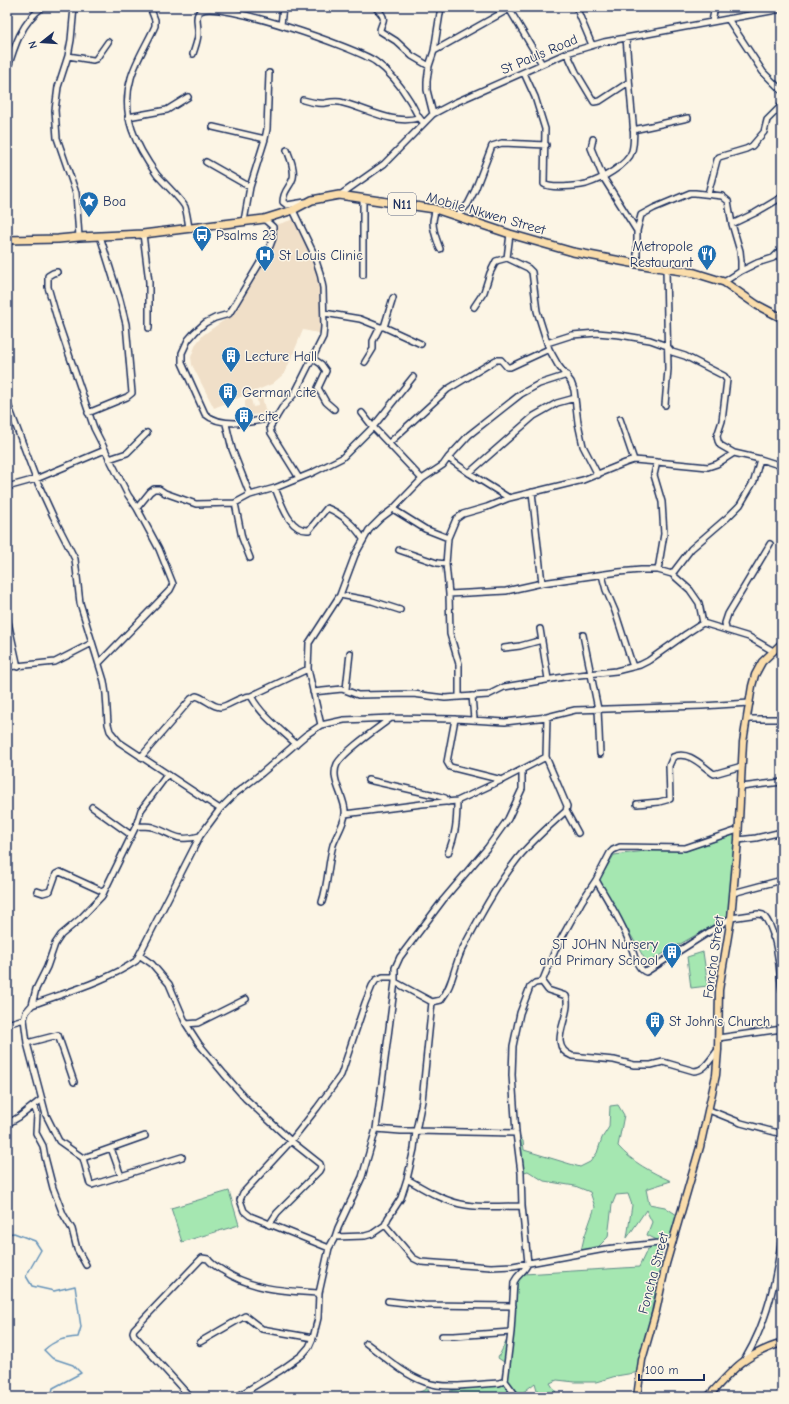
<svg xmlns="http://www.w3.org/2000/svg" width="789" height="1404" viewBox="0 0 789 1404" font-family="'Comic Neue',sans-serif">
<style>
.built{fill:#f0dfc8}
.green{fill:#a5e7b1;stroke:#608b88}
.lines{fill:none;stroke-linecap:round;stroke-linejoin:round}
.stream{stroke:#6492b9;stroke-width:1.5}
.minor-casing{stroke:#1b2f5e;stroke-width:8}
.major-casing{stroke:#1b2f5e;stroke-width:9}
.highway-casing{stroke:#1b2f5e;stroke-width:10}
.minor{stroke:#fcf5e5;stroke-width:5}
.major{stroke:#faddab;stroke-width:6}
.highway{stroke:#faddab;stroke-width:7}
.labels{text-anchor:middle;stroke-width:3;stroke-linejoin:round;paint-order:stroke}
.shield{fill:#fcf5e5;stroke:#5e6a86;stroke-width:1}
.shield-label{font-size:13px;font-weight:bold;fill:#1b2f5e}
.street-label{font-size:14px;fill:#1b2f5e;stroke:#fcf5e5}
.poi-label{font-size:14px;fill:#1b2f5e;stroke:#fcf5e5;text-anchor:start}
</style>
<rect width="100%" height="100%" fill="#fcf5e5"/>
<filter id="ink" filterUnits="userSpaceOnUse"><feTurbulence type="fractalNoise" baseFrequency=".025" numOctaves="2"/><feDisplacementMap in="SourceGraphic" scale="8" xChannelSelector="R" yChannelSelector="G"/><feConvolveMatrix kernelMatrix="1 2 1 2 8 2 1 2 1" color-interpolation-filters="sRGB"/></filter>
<g filter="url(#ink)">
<path class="built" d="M300 217 323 286V334L303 330 285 373 272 384 214 408 192 365 191 357 196 344 203 335 233 314 254 274 264 260 269 251 273 226Z
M262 397 266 413 245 416V400L251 399 253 407 258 406 257 398Z"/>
<path class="green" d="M736 832 729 916 647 963 599 880 614 855 693 845Z
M703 952 708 986 691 988 687 957Z
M618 1105 624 1115 618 1146C632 1162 651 1172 671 1181L646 1189 649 1204 665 1207 680 1217 673 1241 663 1243 647 1235 652 1222 646 1210 627 1238 632 1205 628 1194 616 1195 612 1205 608 1237 595 1250 581 1251 584 1238 595 1207 590 1192 575 1186 544 1181 528 1171 521 1173 518 1135 523 1141 524 1150 580 1167 590 1162 597 1153 602 1138 609 1127 610 1106Z
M229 1191 239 1225 182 1242 171 1208Z
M659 1243 662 1256 640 1372 616 1376 596 1382H575L557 1380 550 1383 559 1397H539L535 1383 517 1397H455L450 1391 502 1383 507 1364 498 1358 511 1332 516 1283 518 1278 524 1274 639 1267 647 1250Z
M428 1388 429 1397H417L418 1393Z"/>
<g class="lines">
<path class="stream" d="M7 1234 14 1233 35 1241 41 1250 26 1276 32 1286 54 1291 75 1286 81 1327 78 1337C64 1338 55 1340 44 1350L52 1358 73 1365 81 1373 53 1388 51 1397"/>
<g class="minor-casing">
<path id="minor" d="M74 7 71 40 68 56 58 87 55 110 57 138 76 193 79 237
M150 7 155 20V26C148 42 135 62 131 78 120 115 136 146 157 175 163 182 182 200 185 207 187 214 188 221 189 228
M375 7C379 11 385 16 383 21 382 25 380 27 380 31L396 41 412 56 429 66
M508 7 542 64
M576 7 592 45
M728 19 763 72 782 91
M712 21 715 7
M281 25 283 7
M434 51 509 9
M567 53 576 72 594 102 600 101 629 82
M193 54C195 47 199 38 198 31 198 27 197 23 197 19 197 16 198 12 201 11 218 0 357 48 376 62 390 72 401 86 410 101 415 109 417 117 424 123
M68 56 93 60 96 59 108 42
M7 71C14 47 22 21 43 7
M524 73 535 97 545 129 544 184C551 189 577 186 586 184 600 180 628 165 632 151 636 136 632 117 631 102 629 81 628 59 626 38
M303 100C310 102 317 104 325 103 330 102 335 101 340 102 366 108 392 125 418 118
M433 114 427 90V81L429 66 434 51 441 7
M128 117 167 110 188 97
M213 127 265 139
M633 130 688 118
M593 139 591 148 603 177 637 231
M287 150C290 158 295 169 293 178 290 188 283 190 283 202L287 205 305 202
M206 162 250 187
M708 194 717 160 719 157 746 149 752 146 764 132 767 120 782 105
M340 195 384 164 433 114 454 103 567 53 604 42 782 9
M435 209C435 214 433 218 433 222 433 232 437 240 440 249
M457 216 468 204 475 190 492 146 502 143 546 145
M264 219 273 227V238L270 246 234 306 229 314 215 318 205 323 195 332 188 340 182 353V363L205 414C222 429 257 422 277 416L282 408 295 393 323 337 324 327 323 288 320 273 313 252 293 210
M244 221 250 187 265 139 267 129 269 73
M732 224 755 213 782 197
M143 234 149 282V328
M507 258 510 234
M637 264V231L641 215 654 208 690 193H695L722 196 728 201 732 224 740 251 741 261V271L724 282
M741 271 757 263 773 258 782 249
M57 272 53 273 48 276V287L58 322 94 428 128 495 137 508 159 549 173 584 170 590 99 663
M363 275V199
M474 307 484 292 490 273 496 261 507 258 528 268 532 272 537 311 549 349 558 365 571 382 574 390 578 423 583 446 598 475
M324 313 360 319 380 327H384L421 344
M384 327 393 298
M547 343 572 335 597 333 620 335 650 340 667 346 672 352 685 356 724 376 727 380 722 421 717 436 718 441 720 445 734 453
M312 358 321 364 326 371 318 388 326 402 334 409
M365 362 373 349V341L380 327
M7 402 36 479 53 516 75 559 80 603 104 681 106 694 108 724 110 731 119 742 220 809
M665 405 668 369 666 269
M88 413 127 397 132 393 126 324 120 300 100 236
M362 413 373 427 422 479
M277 416 270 427 271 433 299 478
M620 419 634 460
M226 424 232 449 250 495
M389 443 448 389 496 360H501L507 367H510L549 349
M448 458 469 435 521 394 539 384 567 375
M109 459 127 453 147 433
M657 462 654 475 662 502 664 534 658 570
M469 473 534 416 557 403 575 398
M7 487 36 479 105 450
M275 488C281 502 289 532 309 530L327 508C341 513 356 527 363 539
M532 492 542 583
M235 503 242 538 250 558
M137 508 150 492 154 489H159L165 493 196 504 235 503 250 495 275 488 312 473 342 458 373 427 413 377
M393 509 425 529 448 538
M399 550 437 563 446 564
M672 574 691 549 728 517 740 505 754 481 760 459
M602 575 606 590 615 611 633 667
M449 594 506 591 542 583 619 572 641 570H658L672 574 690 590 699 603 703 623
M340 595 372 601 400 610
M7 617 18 667
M540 629 548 679
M726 629 725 623 728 614 770 544
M583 635 598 709 600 754
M504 648 520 646 542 640
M7 667 55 662 92 643
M346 689 350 653
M313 692 342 689 358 695 413 694 445 698 488 695 504 687 570 676 616 671 640 665 648 661 686 634 703 623 749 637 773 651
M251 696 308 669
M472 696 474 719
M459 697V664L450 634 449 594 446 564 448 538 456 519 463 514 487 507 509 498 583 480 625 463 634 460 657 462 708 467 717 464 734 453 760 459 782 466
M455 719 447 762 450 767 502 780
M748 719H782
M321 725 308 669 309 643 340 595 355 555 369 530 381 518 393 509 422 479 443 465 448 458 469 473 509 498
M141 757 191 699 196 696C205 698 212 707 220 707 228 707 239 696 251 696 261 715 280 729 296 744
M546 757 567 806 566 811 578 833
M368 780 435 795 445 798 448 802
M741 787 782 782
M637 804 659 802 670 799 669 766 673 757C689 750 702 766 714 774L742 766
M92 807 131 835
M345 814 422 804 457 801 502 780 546 757 547 717
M136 826C141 826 147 826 152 827 173 833 175 843 200 836
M738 840 756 838 782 832
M448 853C456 834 457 821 457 801
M596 880C610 904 624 926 633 952 635 959 639 970 646 972L731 918 758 914 763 915C778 931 779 969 782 990
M37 891 43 893 50 891 56 874 60 872 104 892
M733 893 782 880
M322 902C328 884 328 864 333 845 336 836 345 822 345 814 347 799 329 780 337 764 344 751 378 728 391 718
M773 937 782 935
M139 955 152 964 169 984 186 1024 199 1044 224 1074 246 1099 291 1141 320 1164 321 1167 319 1171 277 1213 269 1225
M395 982 432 1002 441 1000C453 985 454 966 462 950 479 918 496 886 518 858 532 841 549 826 566 811
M542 982 556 948 582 901 596 880 610 853 613 850 620 847 685 848 738 830
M542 982 548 990 566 996C573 1015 545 1045 572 1056L614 1060 634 1065H651L663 1062 694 1071C705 1071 711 1058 718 1050
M432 1002 422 1101 416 1131 516 1133
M32 1005 36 989 47 967 55 944 61 935 80 919 102 896 136 826 141 810 167 775
M7 1024 24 1019
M186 1024 198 1023 246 999
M718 1038 782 1029
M27 1043 58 1035 74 1082
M34 1106 37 1114 36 1133 43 1146 45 1157 53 1188 63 1214 72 1229 77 1249 86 1265
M709 1110 741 1123 782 1134
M7 1124 19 1117 42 1099
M111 1148 121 1176
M182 1157 95 1184 92 1185 90 1184 83 1158 59 1141 46 1115 27 1043 24 1019 26 1012 32 1005C64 993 109 980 136 961L200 836 220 809 236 793 262 773 306 735 321 725 344 720 391 718 455 719 505 722 547 717 575 710 702 706 750 703
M83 1158 145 1136
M407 1179C426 1190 445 1202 466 1205 485 1208 504 1206 522 1206
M385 1225 413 1258 421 1262 491 1267 513 1266 605 1249 659 1243 673 1241
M335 1237 365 1236 372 1234 385 1225 388 1218 401 1198 407 1179 414 1149 416 1131H401L376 1129
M329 1248 250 1216 244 1211 240 1200 243 1193 291 1141 317 1108 341 1075 365 1003 372 986 376 980 383 977H395
M388 1301 424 1305 513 1306
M442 1336H454L511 1332
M200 1342 245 1316 262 1329 313 1338
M366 1343C385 1357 403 1374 425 1382 446 1390 477 1384 499 1383L505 1381
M745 1359C768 1321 777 1277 782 1234
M190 1397 134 1335 133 1332 134 1329 202 1258 208 1259C211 1264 217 1267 222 1270 252 1290 285 1291 319 1293
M237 1397 281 1370 302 1355 309 1347 313 1338 318 1318 319 1293 329 1248 335 1237 338 1228 362 1177 376 1129 395 982V968L400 957 443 900 488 847 508 819 522 789V770
M517 1397 505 1381 511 1332 514 1282C518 1273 525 1272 528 1263L522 1206 521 1173 516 1133 512 1075 513 1046 520 1013 530 987 535 983 542 982"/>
</g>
<g class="major-casing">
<path id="major" d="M637 1397 642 1360 656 1311 666 1264 700 1147 716 1075 718 1050 719 990 731 918 738 840 743 742 752 686 755 675 762 662 782 643
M708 1397C733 1369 744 1355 782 1343"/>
</g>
<g class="highway-casing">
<path id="highway" d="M7 240 58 239 79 237 143 234 264 219 293 210 312 200 339 195 435 209 510 234 573 252 637 264 695 273 724 282 757 305 782 318"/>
</g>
<use href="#minor" class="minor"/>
<use href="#major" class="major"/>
<use href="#highway" class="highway"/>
</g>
</g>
<defs>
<g id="sight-pin" transform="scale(1)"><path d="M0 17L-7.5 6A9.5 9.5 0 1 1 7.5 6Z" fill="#1f6fb2" stroke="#fcf5e5"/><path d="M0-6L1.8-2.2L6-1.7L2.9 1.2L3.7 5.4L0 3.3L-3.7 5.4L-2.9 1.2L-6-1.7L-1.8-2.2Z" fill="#fff"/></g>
<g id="bus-pin" transform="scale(1)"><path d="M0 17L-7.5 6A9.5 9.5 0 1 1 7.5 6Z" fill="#1f6fb2" stroke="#fcf5e5"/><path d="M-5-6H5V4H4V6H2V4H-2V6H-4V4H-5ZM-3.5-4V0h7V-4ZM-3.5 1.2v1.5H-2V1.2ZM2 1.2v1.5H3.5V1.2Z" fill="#fff"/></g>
<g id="restaurant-pin" transform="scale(1)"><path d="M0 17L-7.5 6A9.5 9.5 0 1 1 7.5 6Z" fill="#1f6fb2" stroke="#fcf5e5"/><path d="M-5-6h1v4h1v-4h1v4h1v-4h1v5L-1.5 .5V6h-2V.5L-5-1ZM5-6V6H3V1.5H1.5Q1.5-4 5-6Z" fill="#fff"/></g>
<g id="hospital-pin" transform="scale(1)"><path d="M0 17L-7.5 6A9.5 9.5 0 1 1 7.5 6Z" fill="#1f6fb2" stroke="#fcf5e5"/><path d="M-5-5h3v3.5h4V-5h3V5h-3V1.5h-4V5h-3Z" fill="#fff"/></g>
<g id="building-pin" transform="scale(1)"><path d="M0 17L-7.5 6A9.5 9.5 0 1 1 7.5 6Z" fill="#1f6fb2" stroke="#fcf5e5"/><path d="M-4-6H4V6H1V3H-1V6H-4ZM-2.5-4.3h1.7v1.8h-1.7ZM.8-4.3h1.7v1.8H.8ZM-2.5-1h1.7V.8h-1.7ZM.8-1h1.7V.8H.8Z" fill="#fff"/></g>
</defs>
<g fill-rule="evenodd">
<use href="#sight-pin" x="89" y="201"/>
<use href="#bus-pin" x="202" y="235"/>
<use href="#restaurant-pin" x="707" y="254"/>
<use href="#hospital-pin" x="265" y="255"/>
<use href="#building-pin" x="231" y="356"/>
<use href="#building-pin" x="228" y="392"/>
<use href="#building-pin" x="244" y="416"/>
<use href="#building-pin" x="672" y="952"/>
<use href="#building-pin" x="655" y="1021"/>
</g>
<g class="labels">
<rect class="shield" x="388" y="193" width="28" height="22" rx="3"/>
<g class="shield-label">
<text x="402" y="209">N11</text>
</g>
<g class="street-label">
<text transform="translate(539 54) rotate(-23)" y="5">St Pauls Road</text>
<text transform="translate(486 213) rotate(16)" y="5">Mobile Nkwen Street</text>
<text transform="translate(713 957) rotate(-82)" y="5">Foncha Street</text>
<text transform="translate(653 1273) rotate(-75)" y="5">Foncha Street</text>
</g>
<g class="poi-label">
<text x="103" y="206">Boa</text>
<text x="216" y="240">Psalms 23</text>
<text x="693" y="251" text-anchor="end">Metropole<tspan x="693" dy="16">Restaurant</tspan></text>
<text x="279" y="260">St Louis Clinic</text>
<text x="245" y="361">Lecture Hall</text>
<text x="242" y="397">German cite</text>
<text x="258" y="421">cite</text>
<text x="658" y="949" text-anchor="end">ST JOHN Nursery<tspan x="658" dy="16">and Primary School</tspan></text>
<text x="669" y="1026">St John's Church</text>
</g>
</g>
<rect width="789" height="1404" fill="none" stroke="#fcf5e5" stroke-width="24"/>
<rect x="12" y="12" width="765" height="1380" fill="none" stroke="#1b2f5e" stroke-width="1.5" filter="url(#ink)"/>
<g transform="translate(42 42) rotate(253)" stroke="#fcf5e5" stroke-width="3" paint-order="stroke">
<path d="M0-3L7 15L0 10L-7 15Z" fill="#1b2f5e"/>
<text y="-6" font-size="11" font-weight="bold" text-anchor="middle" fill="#1b2f5e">N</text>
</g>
<path d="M639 1374v6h65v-6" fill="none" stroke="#1b2f5e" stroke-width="2"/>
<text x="645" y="1374" font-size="12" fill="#1b2f5e" stroke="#fcf5e5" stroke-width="3" paint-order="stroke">100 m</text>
</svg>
